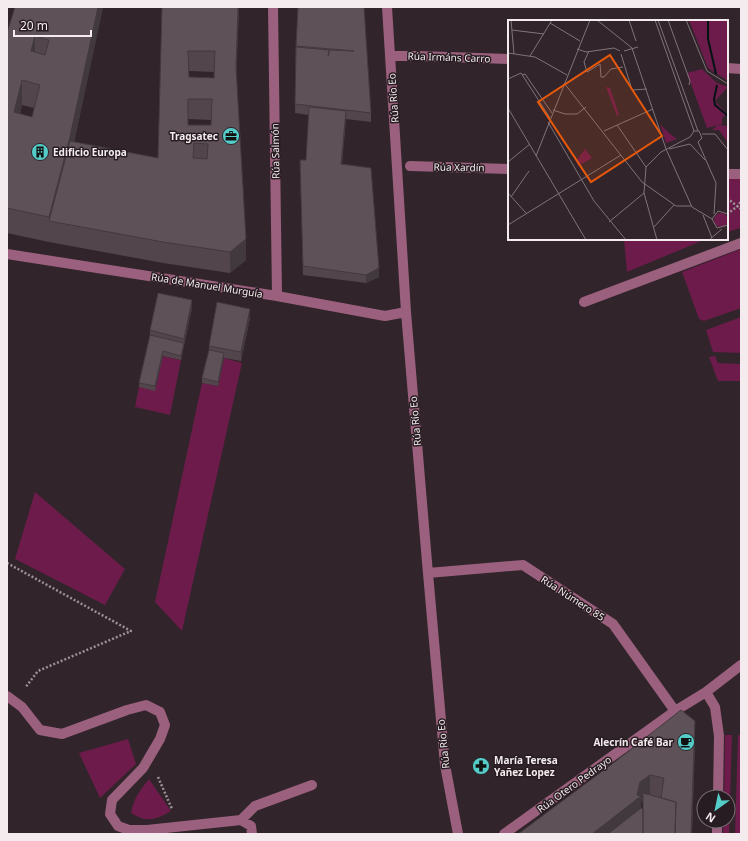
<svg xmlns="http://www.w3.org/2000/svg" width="748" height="841" viewBox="0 0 748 841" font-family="'Noto Sans',sans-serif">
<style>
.green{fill:#6c1b4a}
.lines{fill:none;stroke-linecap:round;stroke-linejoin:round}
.path{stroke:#9a9195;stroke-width:2.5;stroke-dasharray:2 2;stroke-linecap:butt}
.minor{stroke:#9b607d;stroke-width:10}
.wall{fill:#52464c;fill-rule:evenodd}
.shaded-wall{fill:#42393e}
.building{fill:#5f5158;stroke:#42393e;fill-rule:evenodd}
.labels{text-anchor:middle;stroke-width:3;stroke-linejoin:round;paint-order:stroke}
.street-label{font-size:10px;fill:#f3ebee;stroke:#271c21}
.poi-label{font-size:10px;font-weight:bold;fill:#f3ebee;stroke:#271c21;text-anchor:end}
.inset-river{fill:none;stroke:#021313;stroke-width:2}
.inset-road{fill:none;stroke:#7f7479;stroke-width:1}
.view{fill:#e8590c;fill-opacity:0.15;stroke:#e8590c;stroke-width:2}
.inset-edge{fill:none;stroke:#f3ebee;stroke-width:2}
</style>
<rect width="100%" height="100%" fill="#31252b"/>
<path class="green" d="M727 177 741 178V228L727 232Z
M624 239H706L627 272Z
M741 249V308L704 321 699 319 682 272Z
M741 317V353L713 352 706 330Z
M163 356 181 360 170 415 135 407 139 387Z
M715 356 718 363 741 364V381H718L709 357Z
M224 358 242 363 182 631 155 602 202 383 218 386Z
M35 492 125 569 105 605 15 559Z
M725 735H732L729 834H723V821H728V797H724Z
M738 735H741V834H735Z
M128 739 136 764 100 798 79 753Z
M149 779 171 811C156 820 147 823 131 813 133 799 141 789 149 779Z"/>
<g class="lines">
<path class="path" d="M727 198 741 209
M727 214 738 206 741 201
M7 563 131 631 38 671 25 688
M158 777 172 809"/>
<path class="minor" d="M273 7 277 296
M387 7 406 312 427 562 445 765 458 834
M390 56H417L509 59
M727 68 741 69
M410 166 509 169
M727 174H741
M7 254 277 296 385 316 406 312
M584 302 741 243
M428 573 523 565 613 624 675 711
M706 692 715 707 719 736 718 797
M7 696 22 707 40 730 62 734 127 710 146 705 160 712 165 725 160 739 143 768 112 800 110 814 118 826 129 830H147L241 820 251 826 252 834
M241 820 255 806 312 785
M504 834 675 711 706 692 741 665
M717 834V821"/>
</g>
<path class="wall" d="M15 7H103L74 142 158 158 162 7H239L236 74 246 260 230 273 163 263 49 242 7 233V33ZM189 71 214 72V78L189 77ZM22 105 34 108 32 117 20 114ZM188 119 212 120 211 125H188Z
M364 7 371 113V122L346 119 342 164 379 277 366 283 303 275 300 169 306 160 309 115 295 113 296 46Z
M192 308 181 360 163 356 155 391 139 387V383L150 335V330Z
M250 318 241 361 224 358 218 386 202 383V378L209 350V346Z
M695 742 692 834H518ZM643 801V809L641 808V802Z"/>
<path class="shaded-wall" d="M98 7H103L70 162 49 221V217Z
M238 7H239L236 87V67Z
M35 36V61L31 51Z
M22 80V105L14 137V112Z
M346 111V119L341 173V164Z
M246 239V260L230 273V252Z
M379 268V277L366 283V275Z
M192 300V308L181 360V356L184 343V339Z
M250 309V318L241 361V352Z
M163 351V356L155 391V386Z
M224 353V358L218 386V382Z
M695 721V742L692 834H691Z
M650 775V796L641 802V817L619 834H592L637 795 640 782Z"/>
<path class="building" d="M15 7H98L70 137 49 217 7 208V33ZM35 36 49 40 45 55 31 51ZM22 80 40 85 32 117 14 112Z
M162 7H238L236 67 246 239 230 252 163 242 49 221 70 141 158 158ZM188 51H215L214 78 189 77ZM188 99H212L211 125H188ZM194 143 208 144 207 159 193 158Z
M298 7H364L371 113 295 104 296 47 329 50 328 56 330 50 354 51 296 46Z
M309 107 346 111 341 164 371 168 379 268 366 275 303 266 300 160H306Z
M158 293 192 300 184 339 150 330Z
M217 302 250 309 241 352 209 346Z
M150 335 184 343 181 356 163 351 155 386 139 383Z
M209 350 224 353 218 382 202 378Z
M681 710 695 721 691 834H675L676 802 661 798 664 778 650 775 640 782 637 795 641 796 592 834H518L616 761Z
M643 793 676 802 675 834H643Z
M641 808 643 809V834H608Z"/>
<defs>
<g id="office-disc" transform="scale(0.9)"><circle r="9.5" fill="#54cdc8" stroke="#271c21"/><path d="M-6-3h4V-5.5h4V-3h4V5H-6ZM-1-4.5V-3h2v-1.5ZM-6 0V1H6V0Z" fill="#111"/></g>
<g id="building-disc" transform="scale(0.9)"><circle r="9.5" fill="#54cdc8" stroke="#271c21"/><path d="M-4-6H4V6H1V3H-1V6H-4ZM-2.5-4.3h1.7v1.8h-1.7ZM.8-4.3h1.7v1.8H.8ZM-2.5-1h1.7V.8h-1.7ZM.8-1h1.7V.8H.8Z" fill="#111"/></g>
<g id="cafe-disc" transform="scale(0.9)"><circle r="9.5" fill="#54cdc8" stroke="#271c21"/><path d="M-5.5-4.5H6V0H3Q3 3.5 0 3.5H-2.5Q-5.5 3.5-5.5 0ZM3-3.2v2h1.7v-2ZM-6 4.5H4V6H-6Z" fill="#111"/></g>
<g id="pharmacy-disc" transform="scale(0.9)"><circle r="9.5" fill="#54cdc8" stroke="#271c21"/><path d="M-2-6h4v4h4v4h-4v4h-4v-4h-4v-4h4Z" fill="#111"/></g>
</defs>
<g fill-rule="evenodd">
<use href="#office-disc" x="231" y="136"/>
<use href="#building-disc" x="40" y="152"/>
<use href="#cafe-disc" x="686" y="742"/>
<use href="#pharmacy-disc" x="481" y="766"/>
</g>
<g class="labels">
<g class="street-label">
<text transform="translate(449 57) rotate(2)" y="4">Rúa Irmáns Carro</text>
<text transform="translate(393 98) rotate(-94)" y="4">Rúa Río Eo</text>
<text transform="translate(275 151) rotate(-91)" y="4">Rúa Salmón</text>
<text transform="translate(459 167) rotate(1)" y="4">Rúa Xardín</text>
<text transform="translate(207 285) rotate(9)" y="4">Rúa de Manuel Murguía</text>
<text transform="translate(415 421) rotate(-95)" y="4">Rúa Río Eo</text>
<text transform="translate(573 598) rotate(33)" y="4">Rúa Número 85</text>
<text transform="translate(443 744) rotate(-96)" y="4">Rúa Río Eo</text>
<text transform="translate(574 784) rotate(-36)" y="4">Rúa Otero Pedrayo</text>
</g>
<g class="poi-label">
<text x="218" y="140">Tragsatec</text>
<text x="53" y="156" text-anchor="start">Edificio Europa</text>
<text x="673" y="746">Alecrín Café Bar</text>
<text x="494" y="764" text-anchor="start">María Teresa<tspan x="494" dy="12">Yañez Lopez</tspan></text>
</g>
</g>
<g transform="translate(508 20)">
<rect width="220" height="220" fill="#31252b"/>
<path d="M181 0H220V61L200 48ZM194 49 209 63 220 67 207 81 219 94 214 98V104L199 108 179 53ZM98 67 102 68 111 95 109 96ZM152 104 161 113 169 119 158 123ZM210 105 220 106V123L211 110H204ZM77 129 84 138 70 146 68 141ZM206 200a7 7 0 1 1 14 0a7 7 0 1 1-14 0Z" fill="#6c1b4a"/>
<path class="inset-river" d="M200 0V19L208 54M209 65 206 79 207 85 220 96"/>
<path class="inset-road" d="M3 0 6 34M89 0 124 28 158 129 184 187 204 199M121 0 128 21M147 0 186 111M150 0 190 111M160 0 182 61 181 65M178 0 199 51 220 64M42 3 72 21M4 10 36 14M69 29 78 32 106 28 112 31M81 31 76 42 79 52 92 44 93 57H96L103 49 115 47M116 31 130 27M0 33 27 37 59 55M113 34 124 70 139 69M22 36 44 0M14 55 17 54 44 93M0 59 13 53 42 98M56 63 134 162 168 186H183M0 88 78 220M45 90 57 94H69L78 87M40 102 86 181 118 220M109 105 138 147M96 111 145 89M194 114H207L220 130M182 117 186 111H191L194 118 190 122M190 122 208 163 206 194M161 129 182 124 197 140M28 136 82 0M0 142 22 124M0 173 18 193M3 177 21 151M220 194 210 191 204 199 209 208 220 205M195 195 204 218M101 202 136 173M0 205 113 135M146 207 166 185M149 220 136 173 138 147 153 132 182 117M201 220 214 209"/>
<path class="view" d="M102 35 154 116 83 162 30 82Z"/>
<rect width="220" height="220" class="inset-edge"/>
</g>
<rect width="748" height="841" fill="none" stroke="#f3ebee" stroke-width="16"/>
<g transform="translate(716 809) rotate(213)"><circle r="19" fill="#271c21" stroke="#796f73"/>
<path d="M0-3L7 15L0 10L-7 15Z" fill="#54cdc8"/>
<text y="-6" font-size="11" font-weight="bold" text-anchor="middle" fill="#f3ebee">N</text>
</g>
<path d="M14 30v6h77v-6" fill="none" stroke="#f3ebee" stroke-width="2"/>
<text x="20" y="30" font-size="12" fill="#f3ebee" stroke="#271c21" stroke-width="3" paint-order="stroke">20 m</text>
</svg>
